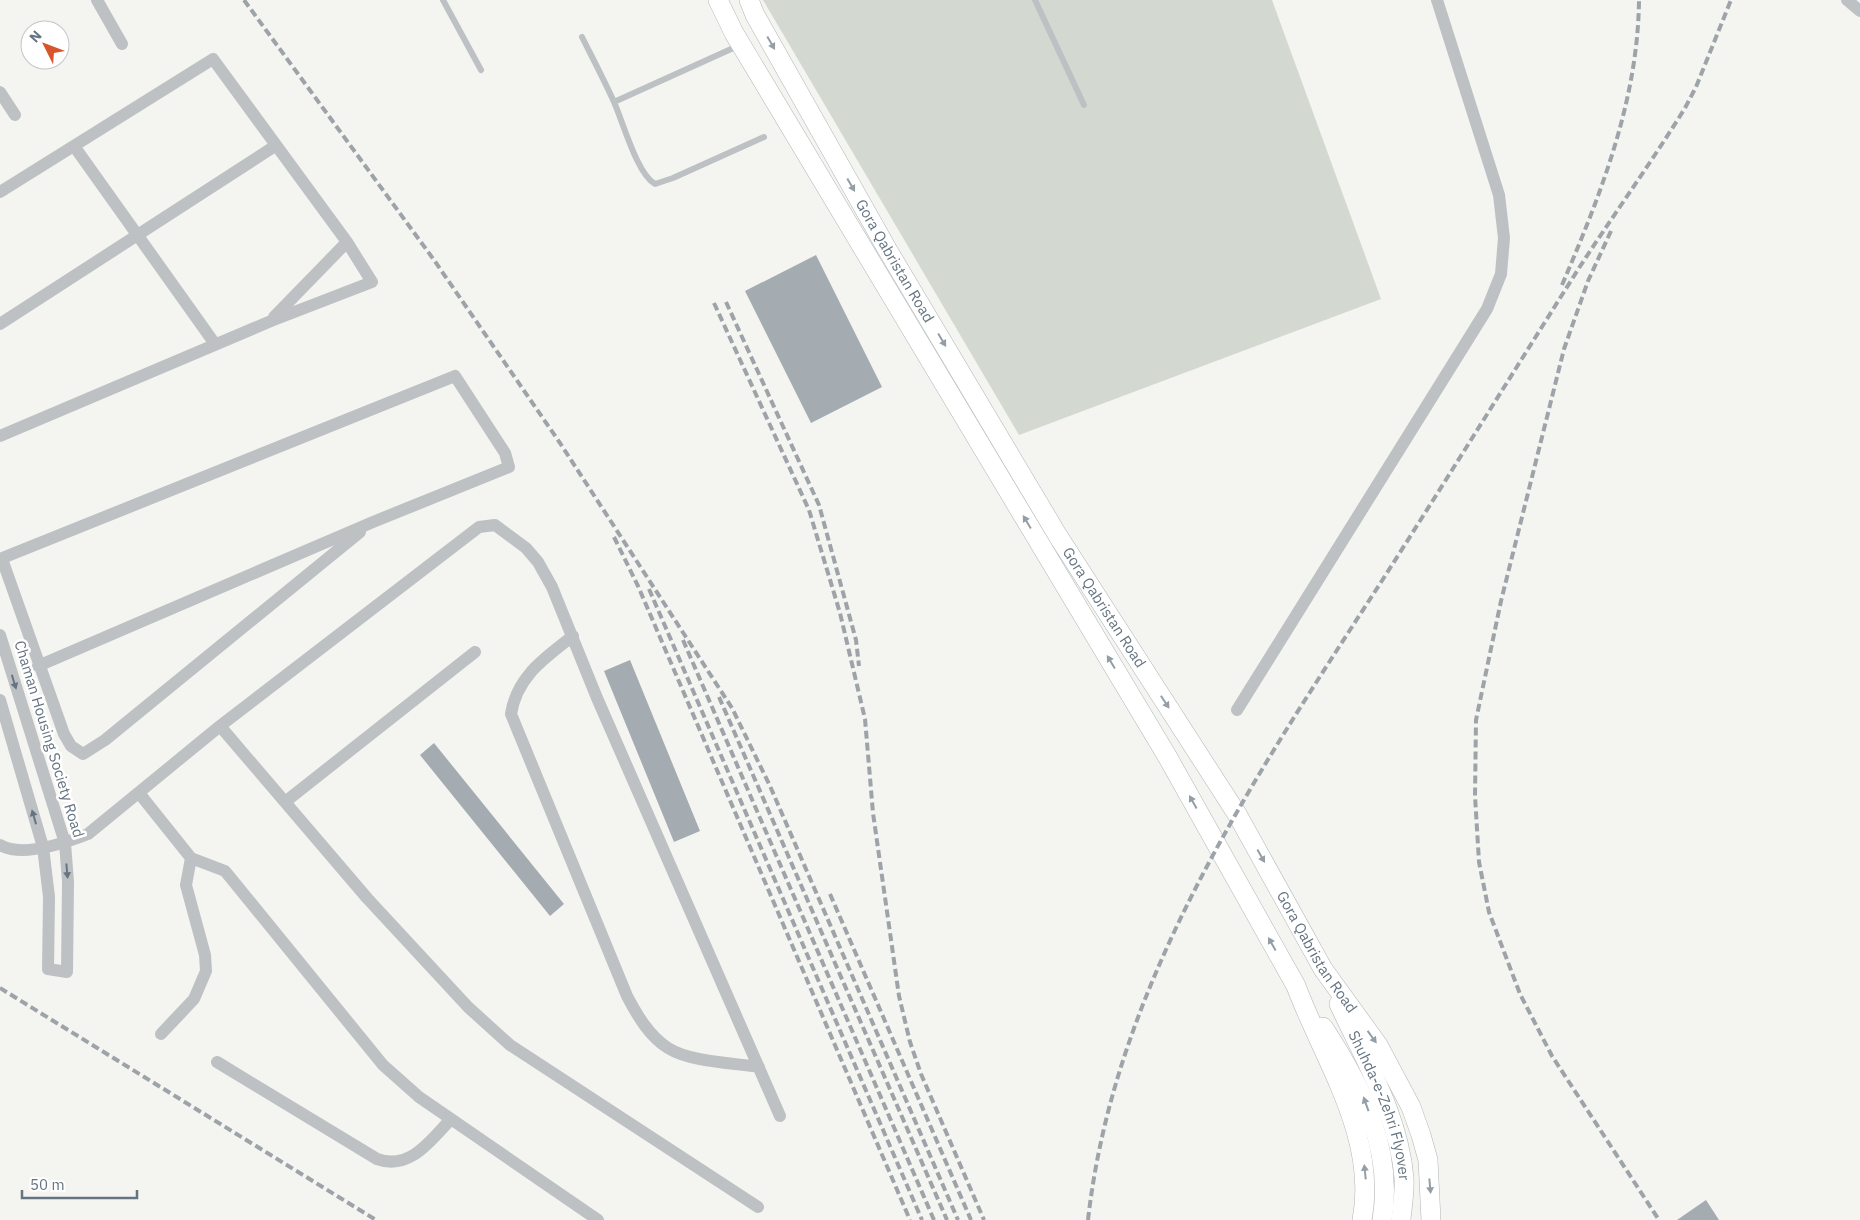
<svg xmlns="http://www.w3.org/2000/svg" width="1860" height="1220" viewBox="0 0 1860 1220" font-family="'IBM Plex Sans',sans-serif">
<style>
.green{fill:#d3d9d0}
.building{fill:#a4acb1}
.lines{fill:none;stroke-linecap:round;stroke-linejoin:round}
.primary-casing{stroke:#b1b5b8;stroke-width:20}
.lane{stroke:#bdc1c4;stroke-width:6}
.street{stroke:#bdc1c4;stroke-width:12}
.primary{stroke:#fff;stroke-width:19}
.rail{stroke:#9da3a8;stroke-width:4;stroke-dasharray:8 4;stroke-linecap:butt}
.oneway{fill:#939ea6}
.oneway2{fill:#657480}
.labels{text-anchor:middle;stroke-width:5;stroke-linejoin:round;paint-order:stroke}
.street-label{font-size:15px;fill:#657480;stroke:#fff}
</style>
<rect width="100%" height="100%" fill="#f4f4f0"/>
<path class="green" d="M763 0H1272L1381 299 1019 435Z"/>
<path class="building" d="M816 255 882 387 811 423 745 291Z
M630 660 700 831 674 842 604 671Z
M434 743 564 904 550 916 420 755Z
M1706 1200 1719 1220H1677Z"/>
<g class="lines">
<g class="primary-casing">
<g id="primary">
<path d="M718 0 734 33 1167 756 1296 986C1324 1061 1378 1137 1362 1220"/>
<path id="s1" d="M749 0 755 15 887 249 1058 536 1237 814 1323 969 1378 1045 1411 1107 1421 1135 1428 1160 1431 1220"/>
<path id="s2" d="M1339 1004C1365 1060 1399 1116 1404 1178 1405 1192 1402 1206 1401 1220"/>
<path d="M1323 1027C1361 1085 1394 1149 1382 1220"/>
</g>
</g>
<path class="lane" d="M443 0 481 70
M1035 0 1084 105
M582 37C593 59 604 80 614 102 623 122 637 174 655 184L673 178 764 137
M614 102 740 45"/>
<path class="street" d="M97 0 122 44
M1847 0 1860 11
M0 92 15 115
M74 146 215 344
M0 192 213 59 347 242 372 282 271 321 0 436
M274 317 347 242
M0 324 275 146
M0 559 455 376 505 453 509 467 373 522 38 666
M2 559 64 734 71 746 83 754 105 740 360 532
M0 635 65 843 68 882 67 972 48 969 49 897 43 847 0 700
M573 636C545 658 517 676 511 714L627 996C637 1015 649 1036 668 1048 690 1062 733 1063 759 1067
M1237 710 1487 309 1501 274 1504 238 1499 195 1437 0
M220 726 367 898 468 1007 510 1045 758 1207
M139 793 191 858 225 871 383 1065 419 1097 598 1220
M285 802 475 652
M0 845C22 858 65 843 88 834L220 726 479 527 495 525 526 548 538 562 552 587 597 698 780 1116
M161 1034 194 999 206 971 205 955 186 885 191 858
M217 1062 377 1159C410 1171 431 1140 451 1119"/>
<use href="#primary" class="primary"/>
<path class="rail" d="M244 0 434 260 560 443 732 708 770 786 958 1220
M1611 231 1588 281 1564 349 1501 601 1476 720 1475 796 1479 862 1489 912 1520 994 1552 1056 1659 1220
M1562 285C1601 194 1638 100 1639 0
M726 302 819 505 856 640 859 666
M714 303 809 510 840 613 865 719 873 813 899 996 910 1042 921 1074 984 1220
M614 537 638 586 910 1220
M649 589 922 1220
M683 640 934 1220
M719 697 947 1220
M830 894 971 1220
M0 988 376 1220
M1088 1220C1115 980 1257 774 1385 576 1450 474 1514 371 1579 268 1614 214 1651 163 1685 108L1696 87 1731 0"/>
</g>
<defs><path id="oneway-solid" d="M-6-.8H1V-3.2L6.5 0L1 3.2V.8H-6Z" transform="scale(1.25)"/></defs>
<g class="oneway">
<use href="#oneway-solid" transform="translate(771 43) rotate(60)"/>
<use href="#oneway-solid" transform="translate(851 185) rotate(60)"/>
<use href="#oneway-solid" transform="translate(942 340) rotate(59)"/>
<use href="#oneway-solid" transform="translate(1027 522) rotate(-121)"/>
<use href="#oneway-solid" transform="translate(1111 662) rotate(-121)"/>
<use href="#oneway-solid" transform="translate(1165 702) rotate(57)"/>
<use href="#oneway-solid" transform="translate(1193 802) rotate(-119)"/>
<use href="#oneway-solid" transform="translate(1261 856) rotate(61)"/>
<use href="#oneway-solid" transform="translate(1272 944) rotate(-119)"/>
<use href="#oneway-solid" transform="translate(1372 1037) rotate(54)"/>
<use href="#oneway-solid" transform="translate(1366 1104) rotate(-110)"/>
<use href="#oneway-solid" transform="translate(1365 1172) rotate(-96)"/>
<use href="#oneway-solid" transform="translate(1430 1186) rotate(85)"/>
</g>
<g class="oneway2">
<use href="#oneway-solid" transform="translate(14 682) rotate(73)"/>
<use href="#oneway-solid" transform="translate(34 817) rotate(-106)"/>
<use href="#oneway-solid" transform="translate(67 871) rotate(85)"/>
</g>
<g class="labels">
<g class="street-label">
<text dy="5" stroke="none"><textPath href="#s1" startOffset="299">Gora Qabristan Road</textPath></text>
<text dy="5" stroke="none"><textPath href="#s1" startOffset="704">Gora Qabristan Road</textPath></text>
<text transform="translate(49 739) rotate(73)" y="5">Chaman Housing Society Road</text>
<text dy="5" stroke="none"><textPath href="#s1" startOffset="1109">Gora Qabristan Road</textPath></text>
<text dy="5" stroke="none"><textPath href="#s2" startOffset="110">Shuhda-e-Zehri Flyover</textPath></text>
</g>
</g>
<g transform="translate(45 45) rotate(312)"><circle r="24" fill="#ffffff" stroke="#c1c7cc"/>
<path d="M0-4L9 19L0 12L-9 19Z" fill="#d8542c"/>
<text y="-8" font-size="14" font-weight="bold" text-anchor="middle" fill="#657480">N</text>
</g>
<path d="M22 1190v8h115v-8" fill="none" stroke="#657480" stroke-width="2.5"/>
<text x="30" y="1190" font-size="15" fill="#657480" stroke="#ffffff" stroke-width="4" paint-order="stroke">50 m</text>
</svg>
